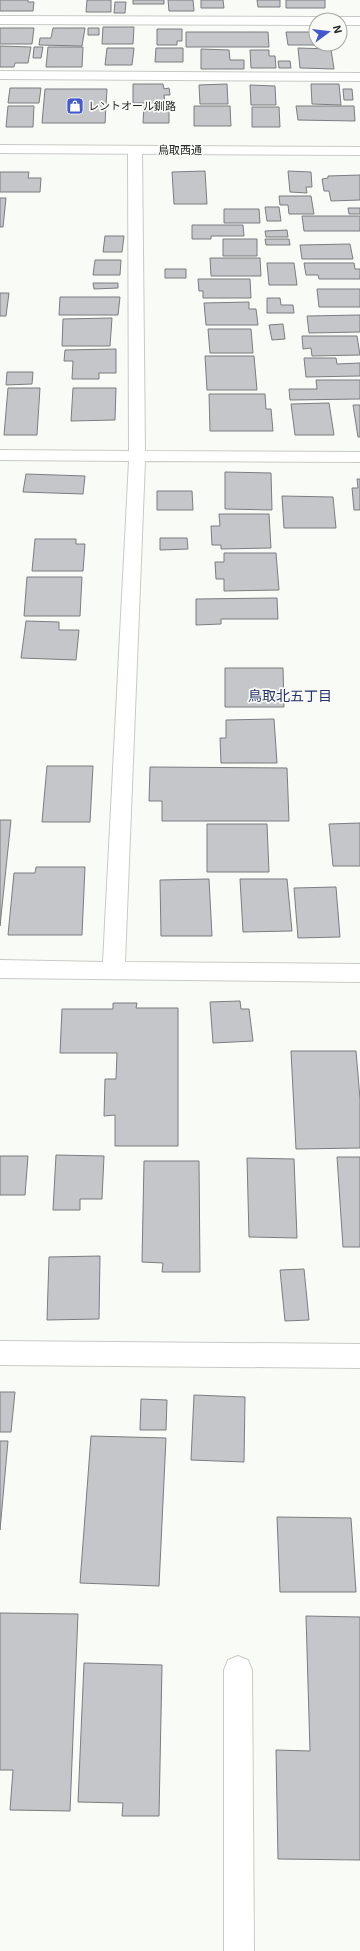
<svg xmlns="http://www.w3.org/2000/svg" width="360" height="1951" viewBox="0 0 360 1951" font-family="'Exo 2','Noto Sans JP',sans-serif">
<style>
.building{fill:#c4c6ca;stroke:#7b7d80}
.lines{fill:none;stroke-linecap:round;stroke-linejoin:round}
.lane-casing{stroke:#c9cac6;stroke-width:2}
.street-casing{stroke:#c9cac6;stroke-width:2}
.secondary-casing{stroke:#c9cac6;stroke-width:2}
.lane{fill:#fff;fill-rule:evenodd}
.street{fill:#fff;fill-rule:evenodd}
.secondary{fill:#fff;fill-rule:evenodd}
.labels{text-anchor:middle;stroke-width:3.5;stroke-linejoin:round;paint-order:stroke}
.far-poi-label{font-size:11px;fill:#262725;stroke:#f9fbf6;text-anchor:start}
.far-street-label{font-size:11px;fill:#262725;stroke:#f9fbf6}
.neighbourhood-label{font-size:14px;fill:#25316a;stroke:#f9fbf6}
</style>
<rect width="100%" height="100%" fill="#f9fbf6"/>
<path class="building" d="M0 0H28V2H34L33 11H0Z
M87 0H111V12H86Z
M133 0H164V4H133Z
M168 0H193L194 11H169Z
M201 0H223L224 8H201Z
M257 0H280V7H258Z
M286 0H325V8H286Z
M115 2H126L125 13H114Z
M103 27H134L133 44H102Z
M0 28H34L32 44H0Z
M53 28H85L82 46 39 45 40 38H51Z
M88 28H99V35H88Z
M157 29H182V41H177V45H157Z
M186 32H268L269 47H186Z
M286 32H316V44L327 45H288Z
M0 46 31 47 28 63H15L14 67H0Z
M34 47H43L41 58H33Z
M48 47H83L82 67H46Z
M107 48H134L132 65H105Z
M156 48H183V62H155Z
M298 48 331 49 334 69 300 68Z
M201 49 229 50 230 60H244V69H201Z
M250 50H269V56H275L276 68H251Z
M278 61H290L291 68H279Z
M133 84H163L164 89 169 88 170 95H164L165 103H133Z
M227 84 228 104H200L199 85Z
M311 84H339L341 105 312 104Z
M250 85 275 86 276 105H251Z
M10 88H41L39 103H8Z
M45 89H107L105 123H42Z
M343 89H352L353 100H344Z
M8 106H34L33 127H6Z
M144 106H169V123H143Z
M194 106H230L231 126H194Z
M296 106H354L355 121 298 120Z
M252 107H279L280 127H252Z
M205 171 207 204H174L172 172Z
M288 171 311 172 312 187H306L307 193 290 192Z
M0 172H29L28 178H41L40 192H0Z
M360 175V200L331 201 329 191H324L322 179 328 178V176Z
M279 196H311L314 214H289L288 205H280Z
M0 198H6L3 227H0Z
M265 207H279L281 221H267Z
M348 208H360V214H349Z
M224 209H259L260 223H224Z
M302 216H360V231H304Z
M192 225H243L244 236H211V239H192Z
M287 230 288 237H266L265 231Z
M105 236H124L122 252H103Z
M223 239H257V256H223Z
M265 239H289L290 245H266Z
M350 244 353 259H302L300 245Z
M210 258H260L261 276H211Z
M95 260H121L120 275H93Z
M267 263H294L297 285H269Z
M304 263H354L355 269H360V279H319L318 275H306Z
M165 269H186V278H165Z
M198 279H250L251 298H203V291H199Z
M93 283H118V288L94 289Z
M317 289H360V307H319Z
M0 293H9L6 316H0Z
M60 297H120L118 315H59Z
M267 298H280L281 305H293L294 313H267Z
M249 302V309H256L258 325H206L204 303Z
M360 315V332L309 333 307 316Z
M112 318 110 346H62L63 319Z
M283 324 285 339 272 340 269 325Z
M208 329H251L253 353H210Z
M302 336H357L360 355 312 356 311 348 303 349Z
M116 349V373H99V379H72L73 361H64L65 350Z
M205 356H254L257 390H207Z
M304 358H336L337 364 360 363V376L306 377Z
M7 372H33L32 384 6 385Z
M316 380H360V399L290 400 289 389H317Z
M8 388H40L37 435H4Z
M73 388H116L115 420 71 421Z
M209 394H265L266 409H271L273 431H210Z
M329 403 334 435H295L291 404Z
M353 405H360V437H358Z
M225 472 271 473 272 510 225 509Z
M26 474 85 476 83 494 23 492Z
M357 479H360V510H354L352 488H358Z
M157 491H192L193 510H157Z
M282 496 333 497 336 528H284Z
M219 514H269L271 548 221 549V545H212L211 526H220Z
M160 538H187L188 549 160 550Z
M35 539H76V544H85L83 571H32Z
M224 553H276L279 590 224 591V579H216L215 562H224Z
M27 577H82L80 616H24Z
M277 598 278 619H221V624L196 625V599Z
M26 621 59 622V630H79L76 660 21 658Z
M225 668H283L284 707H225Z
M274 719 277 763H221L220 738H226V720Z
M47 766H93L90 822H42Z
M150 767 287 768 289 821H162V801H149Z
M0 820H11L0 926Z
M360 823V866H333L329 824Z
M207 824H267L269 872H207Z
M36 867H85L82 935H8L14 873H35Z
M209 879 212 936H161L160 880Z
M240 879H287L292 931 243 932Z
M336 887 340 937 298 938 294 888Z
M240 1001 241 1009H249L253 1041 213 1043 210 1002Z
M113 1003H137L136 1008H178V1146H115V1115L104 1116 105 1079H116L117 1053H60L62 1009H113Z
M291 1051H356L360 1099V1148L296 1149Z
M56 1155 104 1156 102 1199H80V1210H53Z
M0 1156H28L25 1195H0Z
M337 1157H360V1247H343Z
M247 1158 294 1159 297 1238 249 1237Z
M144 1161H199L200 1272H162L163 1263 142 1262Z
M100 1256 99 1319 47 1320 49 1257Z
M304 1269 309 1320 285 1321 280 1270Z
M0 1392H15L11 1432H0Z
M194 1395 245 1397 244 1462 191 1460Z
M141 1399 167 1400 166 1430H140Z
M91 1436 166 1438 159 1586 80 1583Z
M0 1441H8L0 1530Z
M277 1517 351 1518 356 1592H280Z
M0 1613 78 1614 70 1811 10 1810 13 1770H0Z
M306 1616 360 1617V1860L278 1859 276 1750 310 1751Z
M84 1663 162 1665 159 1816H122L123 1803 78 1802Z"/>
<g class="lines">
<g class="lane-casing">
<path id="lane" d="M238 1656 248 1660 252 1670 254 1951H224V1670L228 1660Z"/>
</g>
<g class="street-casing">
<path id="street" d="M0 16 316 17 321 20H316V25L0 24Z
M340 17H360V25H340V20H335Z
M0 71 360 73V81L0 79Z
M135 146 140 147 142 150 145 451 360 452V462L145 461 125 962 360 964V982L0 978V960L103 962 129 461 0 460V450L129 451 128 150 130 147Z
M0 1341 360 1344V1368L0 1365Z"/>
</g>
<g class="secondary-casing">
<path id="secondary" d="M0 145 360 147V155L0 153Z"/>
</g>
<use href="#lane" class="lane"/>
<use href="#street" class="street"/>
<use href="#secondary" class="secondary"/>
</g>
<defs>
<g id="shop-square" transform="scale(0.9)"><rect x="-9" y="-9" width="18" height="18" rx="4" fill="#4359cd" stroke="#f9fbf6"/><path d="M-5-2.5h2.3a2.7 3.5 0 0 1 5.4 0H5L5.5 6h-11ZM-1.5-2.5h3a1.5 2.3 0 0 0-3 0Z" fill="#fff"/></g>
</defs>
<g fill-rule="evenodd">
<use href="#shop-square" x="75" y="106"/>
</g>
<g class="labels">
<g class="far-poi-label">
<text x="88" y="110">レントオール釧路</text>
</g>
<g class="far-street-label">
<text x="180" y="154">鳥取西通</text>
</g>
<g class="neighbourhood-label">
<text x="290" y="701">鳥取北五丁目</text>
</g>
</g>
<g transform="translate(328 32) rotate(75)"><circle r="19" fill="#f9fbf6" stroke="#a5a6a2"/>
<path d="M0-3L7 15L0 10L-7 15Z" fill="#4359cd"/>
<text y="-6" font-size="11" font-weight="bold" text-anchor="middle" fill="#262725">N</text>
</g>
</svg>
